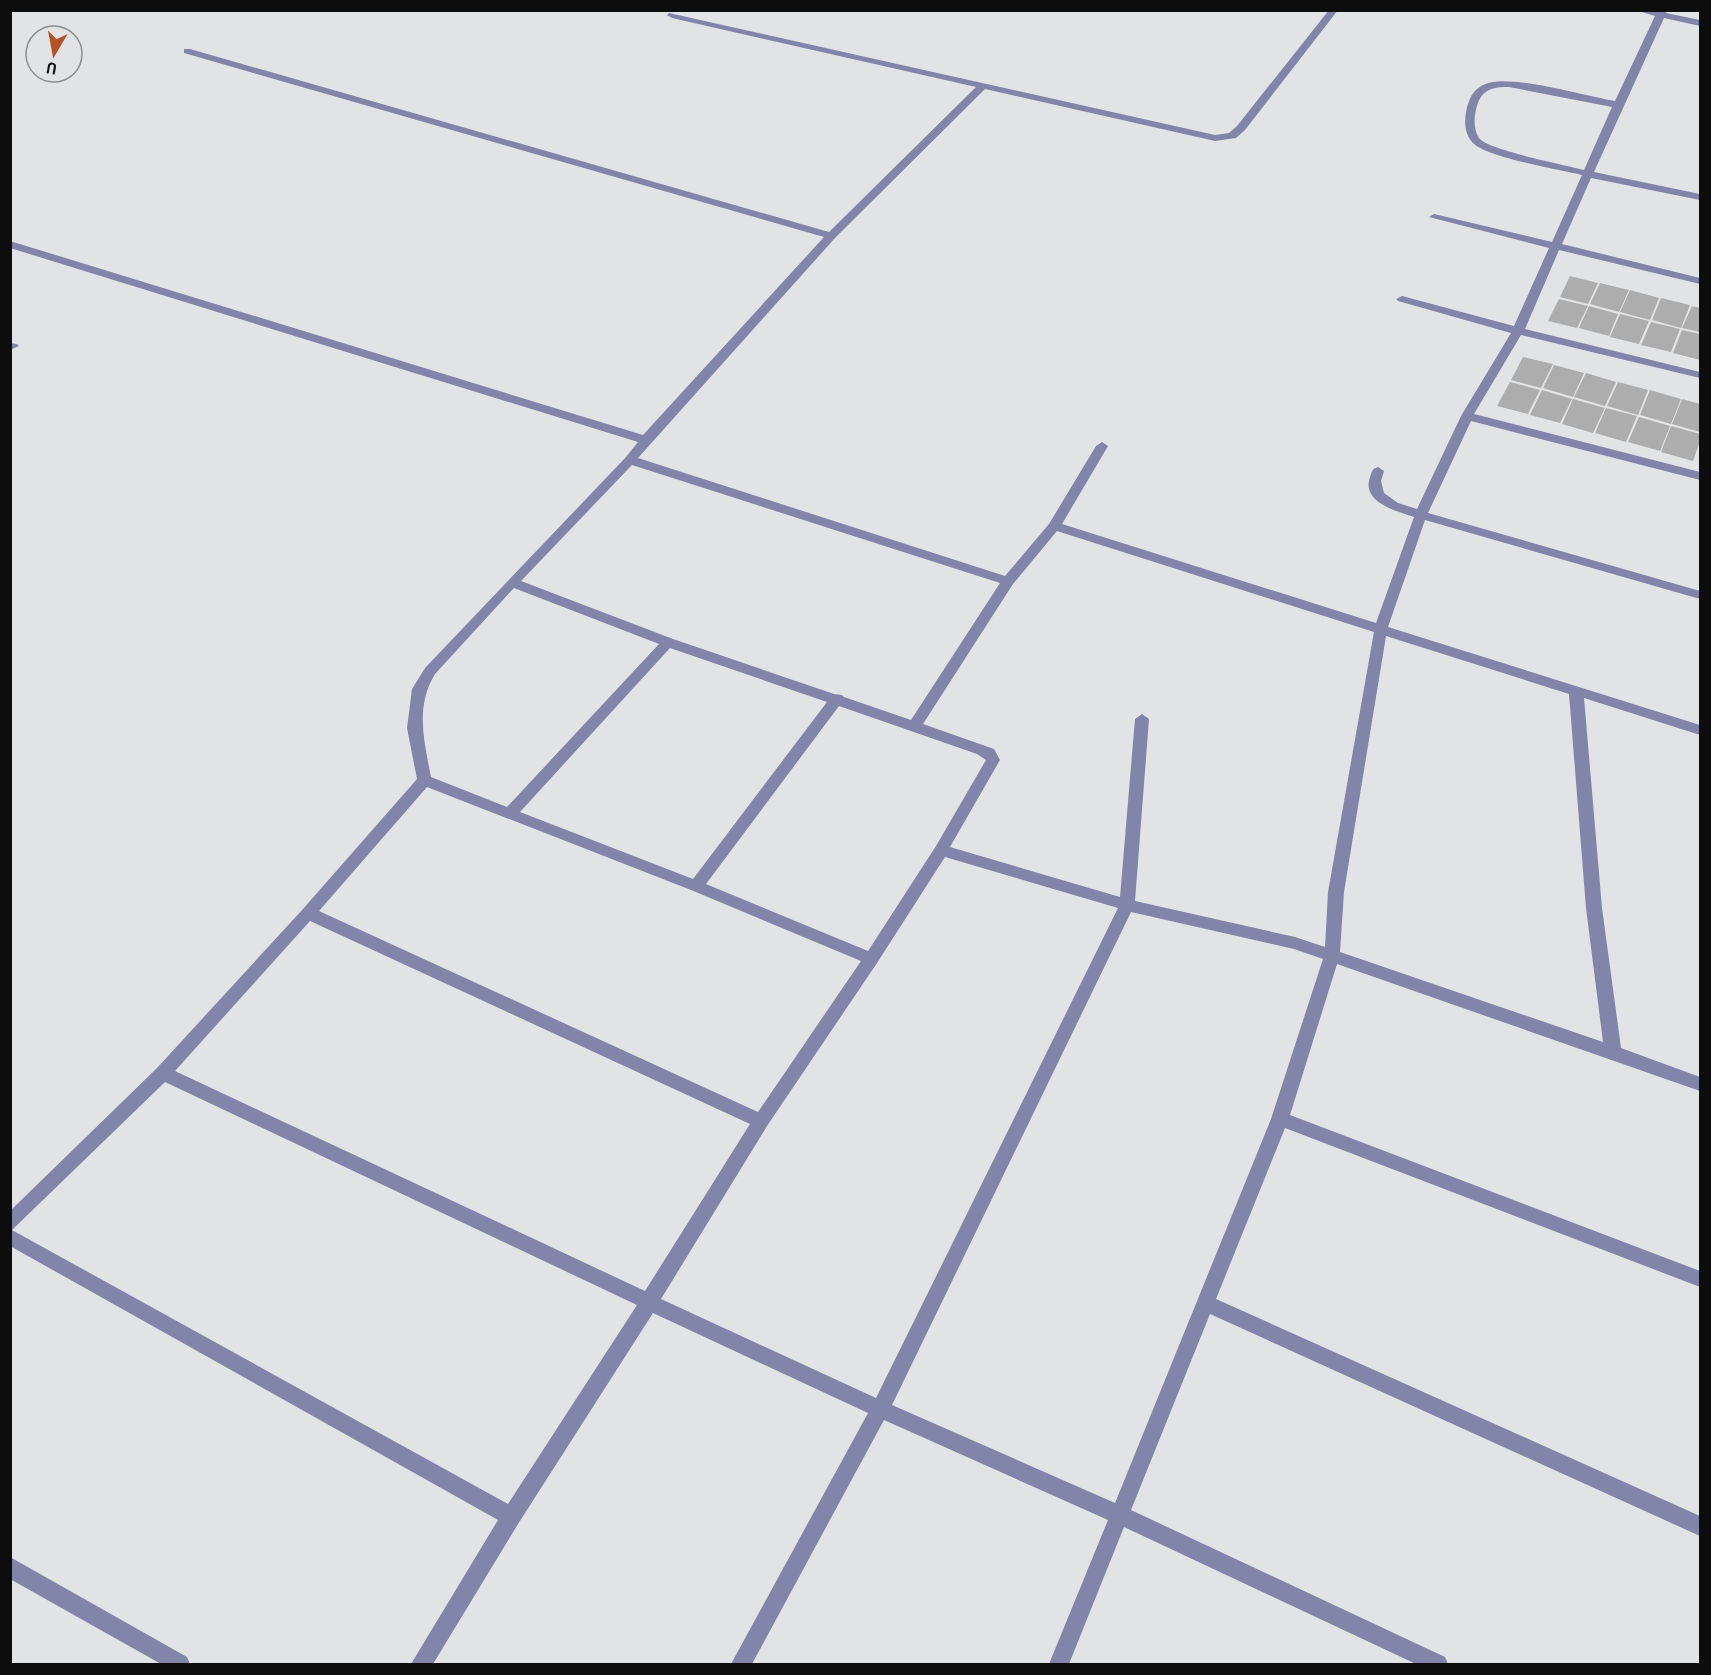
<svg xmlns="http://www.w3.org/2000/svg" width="1711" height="1675" viewBox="0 0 1711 1675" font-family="'PT Sans',sans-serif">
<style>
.building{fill:#aeadae}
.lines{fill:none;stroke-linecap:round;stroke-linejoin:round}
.minor{fill:#8285aa;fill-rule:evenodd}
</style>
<rect width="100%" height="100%" fill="#e2e3e4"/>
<path class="building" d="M1570 276 1598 283 1588 304 1560 297Z
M1600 283 1629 290 1619 312 1590 304Z
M1630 290 1659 298 1650 320 1620 312Z
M1661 298 1690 305 1681 328 1652 320Z
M1559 299 1588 306 1577 328 1548 321Z
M1589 306 1618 314 1609 336 1579 328Z
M1692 306 1700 308V332L1682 328Z
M1620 314 1649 321 1639 344 1610 337Z
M1651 322 1680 329 1671 352 1641 345Z
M1682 330 1700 334V360L1673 353Z
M1523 357 1553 364 1541 388 1511 380Z
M1554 365 1584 373 1573 397 1543 388Z
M1586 373 1616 382 1605 406 1574 397Z
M1510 382 1540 390 1528 414 1497 406Z
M1618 382 1648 390 1638 415 1607 406Z
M1542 390 1572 399 1560 423 1530 415Z
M1650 390 1681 399 1671 424 1640 415Z
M1573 399 1605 408 1593 433 1562 424Z
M1682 399 1700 404V432L1672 424Z
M1606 408 1637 416 1626 442 1595 433Z
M1639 417 1670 426 1660 451 1628 442Z
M1671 426 1700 434V441L1693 461 1661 452Z"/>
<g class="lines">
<path class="minor" d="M1329 10H1338L1245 130 1236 138 1215 141 985 89 835 238 638 458 1005 576 1049 524 1096 446 1102 442 1108 446 1062 524 1376 623 1414 517C1397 511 1361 503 1370 477 1372 471 1372 469 1378 467L1384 471 1381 481 1384 493 1398 503 1417 509 1461 416 1511 333 1398 301 1396 299 1402 296 1514 326 1549 248 1429 217 1434 214 1552 242 1582 175C1560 170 1486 157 1473 143 1463 133 1464 117 1468 104 1472 91 1480 84 1493 82 1520 77 1586 96 1615 101L1655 16 1635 10H1667L1666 13 1700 20V26L1664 18 1594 172 1700 194V200L1591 178 1562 244 1700 278V284L1559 250 1525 329 1700 372V378L1521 335 1474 414 1700 472V480L1471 421 1428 513 1700 591V599L1425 520 1388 627 1700 725V735L1584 698 1602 908 1621 1048 1700 1077V1091L1337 964 1290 1115 1700 1271V1287L1285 1128 1216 1299 1700 1516V1536L1210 1314 1131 1510 1445 1657 1448 1664H1416L1124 1527 1069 1664H1049L1108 1520 884 1420 752 1664H731L868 1413 653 1313 518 1524 433 1664H411L498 1520 10 1246V1211L157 1068 303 909 417 779 407 728 412 689 425 668 626 457 638 442 10 248V241L643 435 824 237 184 53V49H190L829 232 976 87 672 18 667 15 669 13 1215 135 1229 133 1237 126ZM1509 87 1612 107 1584 170C1566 165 1487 150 1479 138 1473 129 1474 115 1477 106 1482 89 1493 87 1509 87ZM632 465 1000 583 911 720 844 697 842 695 834 694 673 639 521 581ZM1057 531 1374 632 1328 892 1325 947 1295 937 1135 901 1149 719 1142 714 1135 719 1120 897 950 847 1000 760 994 749 923 724 1013 584ZM514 588 659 644 507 807 431 777C424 741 415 707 435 674ZM1386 636 1569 694 1586 908 1603 1042 1340 952 1344 892ZM670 648 827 702 693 879 520 812ZM839 706 977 754 986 760 936 846 868 951 706 884ZM427 787 691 890 861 961 758 1112 319 911ZM945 857 1118 908 876 1398 661 1299 767 1126 877 963ZM1131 912 1294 949 1323 959 1271 1119 1115 1503 892 1405ZM310 921 750 1124 645 1291 175 1071ZM165 1082 637 1305 508 1504 12 1230Z
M10 343 17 344 19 346 10 350Z
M10 1557 187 1657 190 1664H161L10 1579Z"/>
</g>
<rect width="1711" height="1675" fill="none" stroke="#0d0d0d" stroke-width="24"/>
<g transform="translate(54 54) rotate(190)"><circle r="28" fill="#e2e3e4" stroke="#8d8d8e" stroke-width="1.5"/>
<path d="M0-4.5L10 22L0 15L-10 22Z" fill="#b75126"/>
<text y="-9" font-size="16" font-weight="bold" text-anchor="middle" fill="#0d0d0d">U</text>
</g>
</svg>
